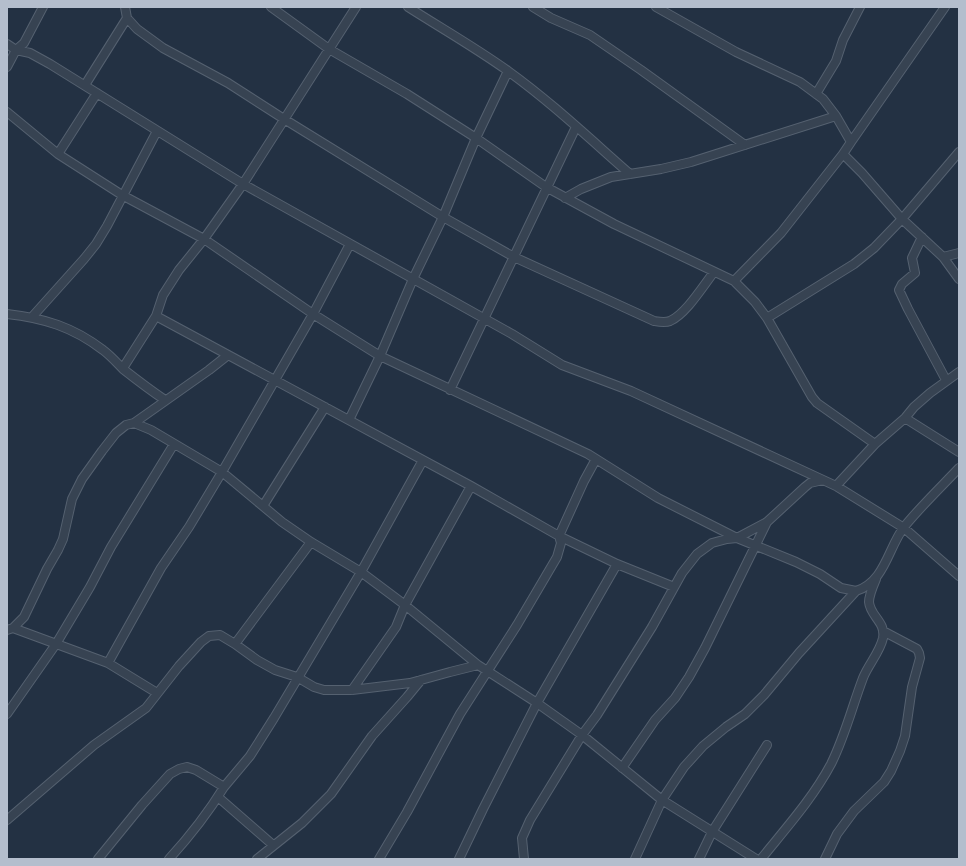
<svg xmlns="http://www.w3.org/2000/svg" width="966" height="866" viewBox="0 0 966 866" font-family="'Space Grotesk',sans-serif">
<style>
.lines{fill:none;stroke-linecap:round;stroke-linejoin:round}
.street-casing{stroke:#556170;stroke-width:10}
.street{stroke:#374352;stroke-width:8}
</style>
<rect width="100%" height="100%" fill="#233143"/>
<g class="lines">
<g class="street-casing">
<path id="street" d="M43 7 24 43 16 50 30 53 50 64 243 184 512 334 562 365 631 391 836 486 904 528 959 576
M125 7 127 18 137 29 163 48 228 83 284 119 443 217 514 257 654 321C660 322 665 323 670 321 686 314 703 286 714 272
M271 7 329 49 407 94 476 138 546 187 614 224 734 281 755 302 767 318 812 397 817 403 875 444
M408 7C441 28 476 48 508 71 551 102 590 139 630 174
M533 7 551 18 590 35 641 70 745 145
M656 7 736 52 800 82 823 99 836 116 851 142 843 154 862 173 902 219 943 257 959 279
M7 44 16 50 7 67
M85 85 127 18
M816 94 836 61 843 40 860 7
M7 112 58 154 122 195 204 239 313 314 380 356 588 454 658 498 737 538 796 562 820 574 841 588 856 591
M851 142 945 7
M58 154 97 93
M565 198 581 189 611 177 661 169 691 162 836 116
M922 237 912 258 915 273 902 284 899 290 908 309 946 380
M943 257 959 253
M734 281 781 233 843 154
M7 314C44 318 73 327 103 350 110 355 117 363 123 369 137 380 150 390 165 400
M156 316 471 486 559 536 617 564 674 587
M32 317 84 259 96 244 107 226 157 131
M767 318 854 264 874 248 902 219 959 152
M123 368 156 316 163 295 179 270 204 239 243 184 356 7
M450 390 576 127
M905 418 959 452
M349 420 380 356 413 279 443 217 476 138 508 71
M134 423 151 430 222 472 282 522 311 542 361 572 405 605 478 665
M836 486 875 444 905 418 914 407 930 393 959 372
M263 506 325 407
M13 628 108 663 157 693
M7 630 13 628 24 617 47 569 58 550 63 539 72 499 82 479 102 451 116 433 126 425 134 423 209 370 228 355
M235 644 311 542
M108 663 161 568 189 527 222 472 313 314 350 244
M352 690 396 627 405 605 471 486
M7 714 56 644 90 587 111 547 174 444
M622 768 655 720 675 698 689 677 705 648 767 522
M218 797 273 845
M7 820 94 745 146 708 179 666 201 642 209 636 220 635 235 644 257 660 275 670 297 677 314 687 324 690H352L410 683 450 672 478 665 537 703 582 735 662 800 756 859
M98 859 142 805 170 774 179 769 187 767 196 770 224 787 250 756 274 718 361 572 423 460
M169 859C190 836 208 813 224 787
M257 859 302 823 331 794 372 736 407 697 421 680
M379 859 407 812 460 714 517 625 557 557 561 543 559 536 584 481 596 459
M459 859 483 809 537 703 617 564
M524 859 522 838 530 820 582 735 597 715 652 627 682 573 697 554 712 543 727 539 737 538 767 522 805 487 810 483 823 480
M635 859 662 800 684 767 703 746 726 727 745 714 764 695 799 653 856 591C885 582 888 548 904 527 921 506 941 487 959 468
M699 859 712 832 767 745
M761 859C786 828 813 798 831 764 845 736 852 707 863 678 868 665 880 652 883 638 886 622 870 616 869 602 869 595 873 586 876 579
M825 859 837 834 854 811 884 782 891 771 900 751 905 736 912 687 920 658 919 653 917 649 883 631"/>
</g>
<use href="#street" class="street"/>
</g>
<rect width="966" height="866" fill="none" stroke="#b4becd" stroke-width="16"/>
</svg>
